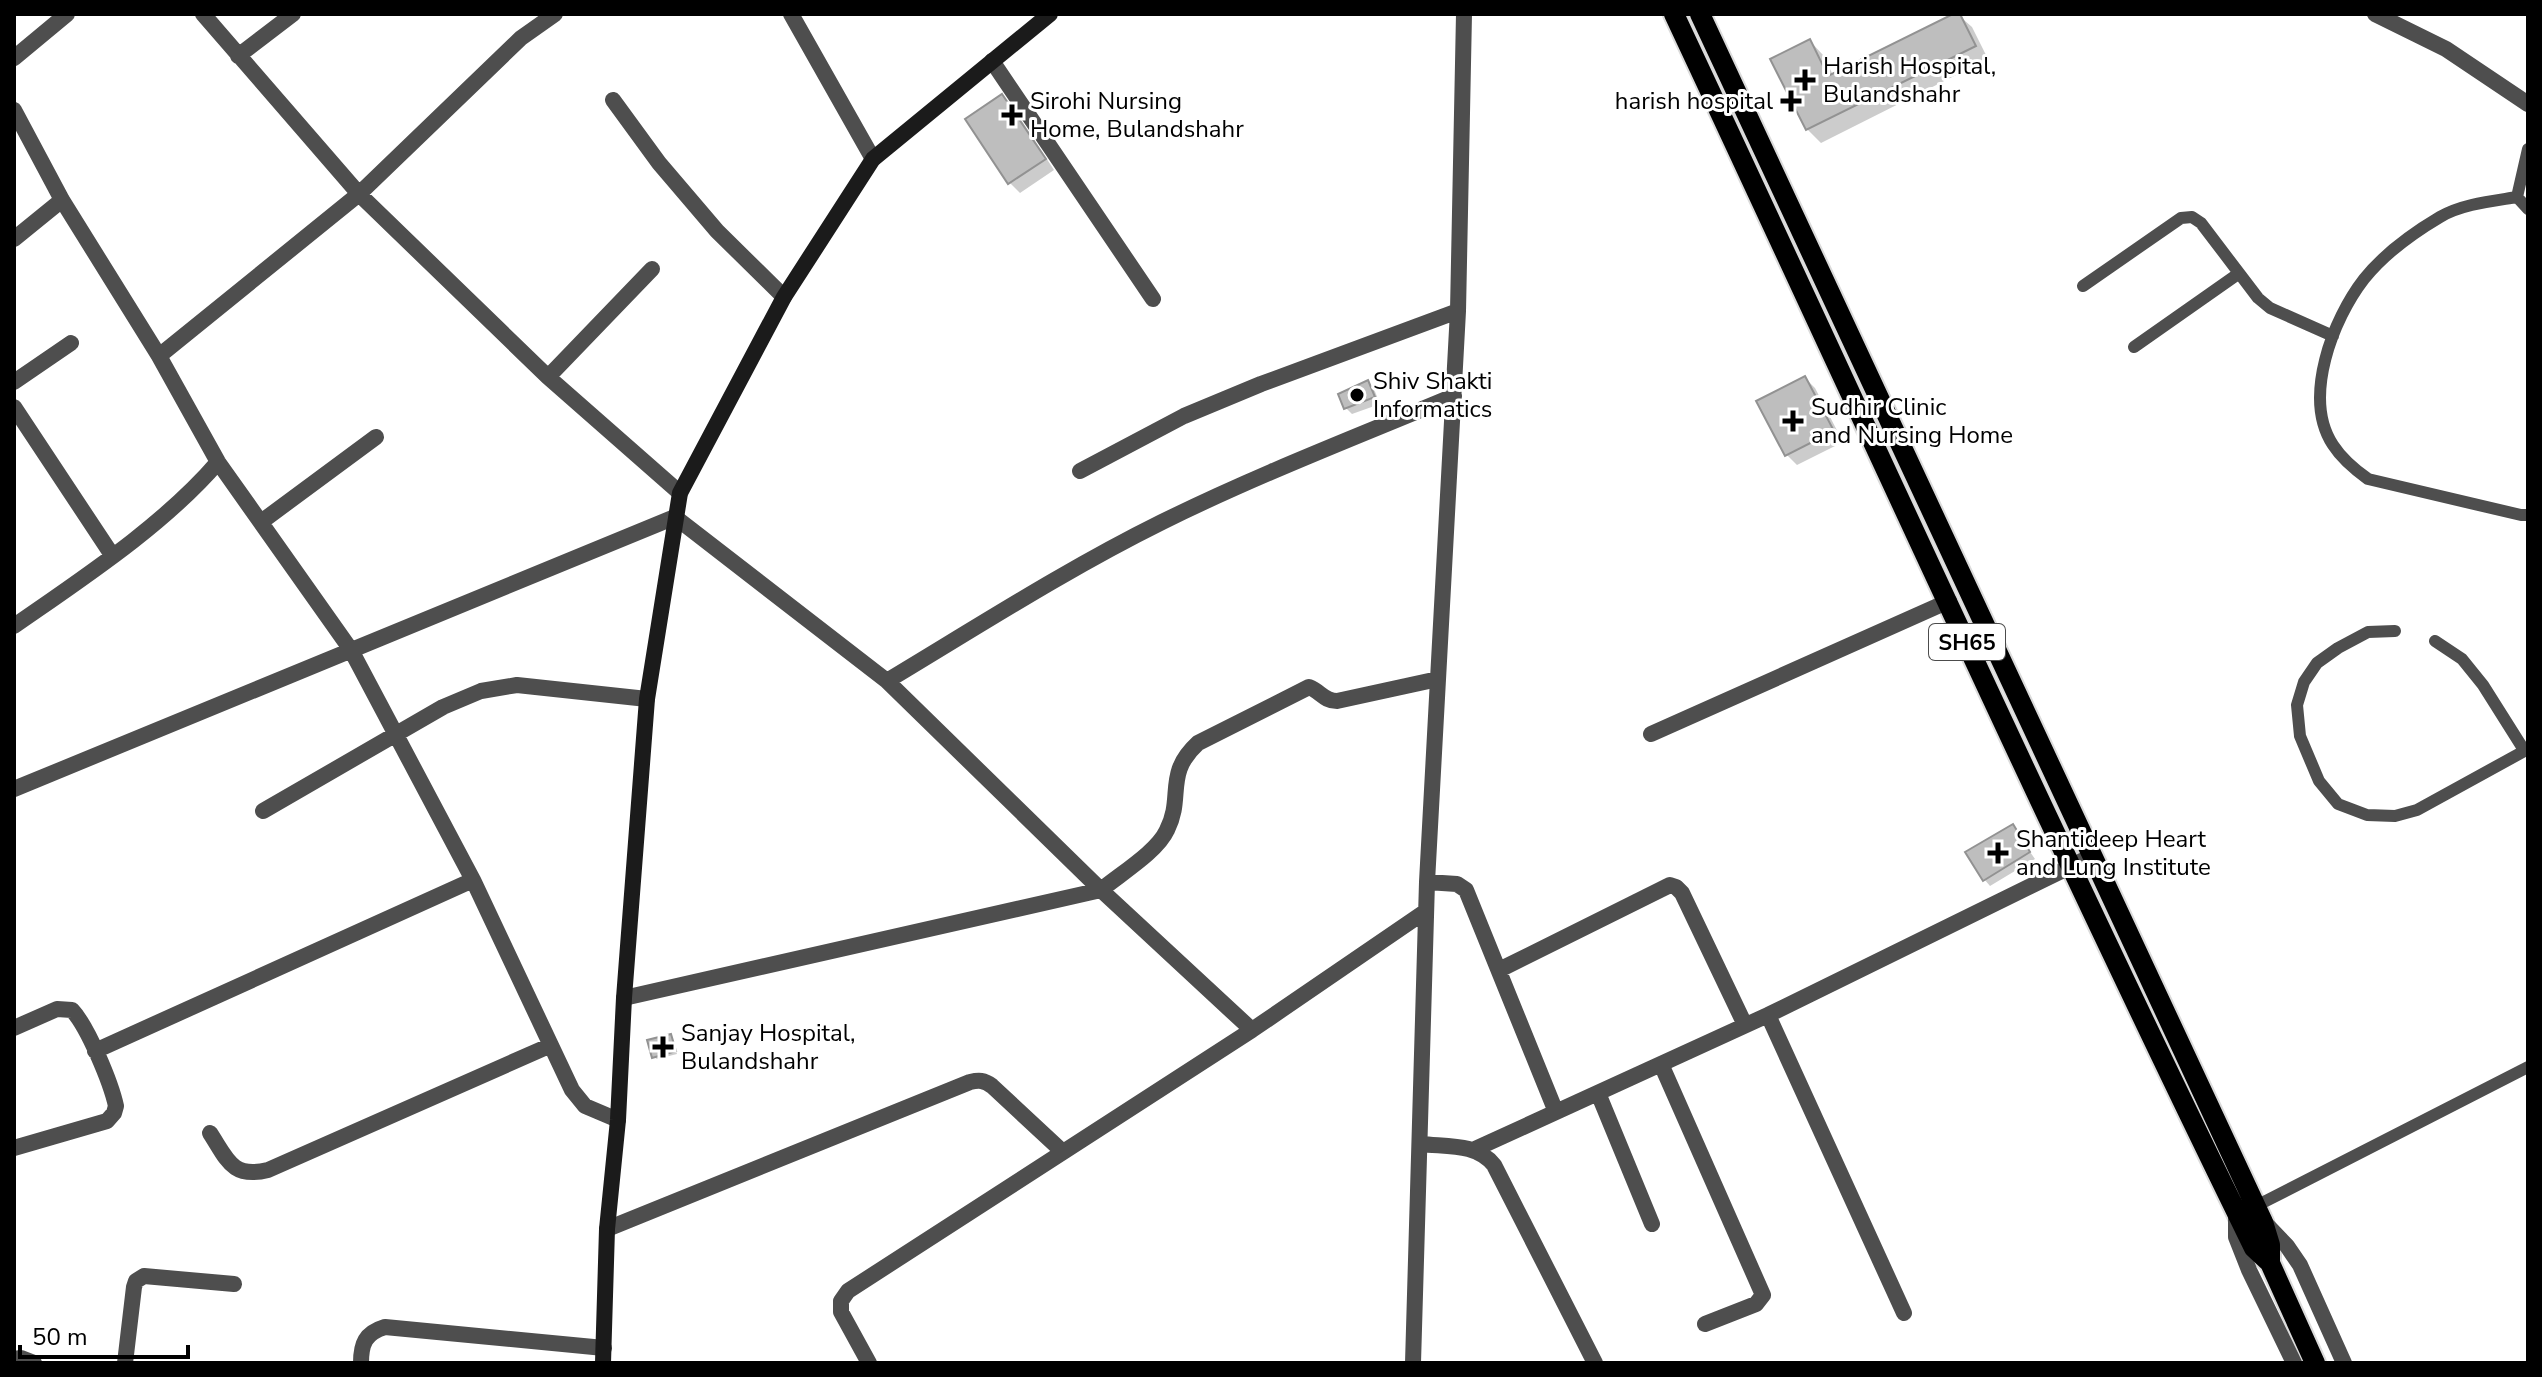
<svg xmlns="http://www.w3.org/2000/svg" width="2542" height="1377" viewBox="0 0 2542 1377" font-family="'Nunito Sans',sans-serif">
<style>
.shadow{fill:#0003}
.building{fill:#bebebe;stroke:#929292;stroke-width:2}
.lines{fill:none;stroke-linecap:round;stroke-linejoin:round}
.primary-casing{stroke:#dbdbdb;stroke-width:24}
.lane{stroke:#4e4e4e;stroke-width:12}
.street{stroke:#4e4e4e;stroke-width:16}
.secondary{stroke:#1b1b1b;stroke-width:16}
.primary{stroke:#000;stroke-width:20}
.poi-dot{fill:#000;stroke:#fff;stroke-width:3}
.labels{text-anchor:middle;stroke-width:6;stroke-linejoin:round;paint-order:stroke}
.shield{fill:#fff;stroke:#4c4c4c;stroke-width:2}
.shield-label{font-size:22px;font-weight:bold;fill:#000}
.poi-label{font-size:24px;fill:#000;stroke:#fff;text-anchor:start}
</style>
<rect width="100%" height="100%" fill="#fff"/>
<path class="shadow" d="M1957 14 1972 27 1988 59 1821 143 1807 129 1810 41 1823 55 1833 75Z
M1002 97 1012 106 1054 170 1020 193 1010 183 967 120Z
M1805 378 1815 388 1843 442 1797 465 1787 455 1759 402Z
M1368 383 1374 389 1380 404 1352 414 1346 408Z
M2012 827 2035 859 1990 886 1984 879Z
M671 1036 677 1054 657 1059 654 1057Z"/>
<path class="building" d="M1953 14H1960L1976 46 1806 130 1770 59 1810 39 1828 76Z
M1002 94 1046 159 1008 184 965 119Z
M1805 376 1834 431 1785 456 1756 401Z
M1368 380 1375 397 1344 409 1338 394Z
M2013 824 2030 852 1983 881 1965 852Z
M671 1034 676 1051 652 1058 647 1040Z"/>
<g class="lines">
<g class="primary-casing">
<path id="primary" d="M1674 14C1867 426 2054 840 2254 1248L2270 1263 2315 1363
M1700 14 2263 1222 2270 1245V1263"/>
</g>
<path class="lane" d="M2528 149 2517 197 2528 209
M2517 197C2493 201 2462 204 2440 217 2413 233 2384 254 2364 279 2333 319 2302 398 2333 445 2342 459 2354 469 2368 479L2521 515H2528
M2083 286 2181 218 2192 217 2201 223 2258 298 2270 308 2333 336
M2134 347 2238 274
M2395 631 2368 632 2338 648 2317 663 2304 682 2297 705 2300 736 2319 781 2338 804 2367 815 2395 816 2417 810 2528 749
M2435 641 2462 659 2483 685 2524 750
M2256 1206 2528 1067"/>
<path class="street" d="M203 14 359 194 548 377 680 493
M791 14 873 159
M2375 14 2446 49 2528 104
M238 56 293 14
M14 58 67 14
M992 61 1153 299
M613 100 659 163 717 231 784 297
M14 110 62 200 159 356 218 462 351 650 473 880 572 1090 585 1106 618 1120
M14 239 62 200
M159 356 359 194 521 38 555 14
M548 377 652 269
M14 382 71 343
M14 407 112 555
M1080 471 1184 416 1261 384 1458 311
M261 522 376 437
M14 626C83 578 164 525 218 462
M887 681C977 627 1067 569 1162 522 1257 475 1356 437 1454 396
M1651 734 1949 601
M14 789 675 517 887 681 1101 890 1252 1030 1426 911
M263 811 443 707 481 691 517 685 647 699
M1427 882 1457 884 1466 890 1556 1112
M1499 970 1670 885 1676 887 1682 893 1745 1025
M624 998 1101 890C1120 874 1157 852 1167 830 1184 797 1164 774 1198 743L1309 687C1320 691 1324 701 1337 701L1438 679
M1768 1015 1904 1313
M14 1028 57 1009 72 1010C88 1027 111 1083 116 1106L114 1113 107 1121 14 1148
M95 1051 473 880
M1661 1064 1763 1295 1756 1304 1705 1324
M1598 1093 1652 1224
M210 1133C227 1159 232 1179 268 1170L549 1046
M1421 1144C1448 1147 1476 1143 1494 1165L1595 1363
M1475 1149 1768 1015 2092 856
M2236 1213V1237L2249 1270 2294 1363
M2265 1223 2287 1246 2300 1265 2344 1363
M607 1229 970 1082C979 1080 984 1080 992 1086L1063 1152
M14 1359 21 1358 34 1363
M125 1363 134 1287 136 1281 144 1276 234 1284
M361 1363C361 1344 365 1333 385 1327L604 1348
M869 1363 841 1312V1301L848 1291 1252 1030
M1413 1363 1427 882 1458 311 1464 14"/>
<path class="secondary" d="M603 1363 607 1229 618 1120 624 998 647 699 680 493 784 297 873 159 1050 14"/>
<use href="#primary" class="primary"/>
</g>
<g class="poi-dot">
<path d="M1801 68h8v8h8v8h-8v8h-8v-8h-8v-8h8z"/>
<path d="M1787 89h8v8h8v8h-8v8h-8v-8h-8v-8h8z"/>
<path d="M1008 103h8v8h8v8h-8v8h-8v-8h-8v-8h8z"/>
<circle cx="1357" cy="395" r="8"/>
<path d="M1789 409h8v8h8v8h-8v8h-8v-8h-8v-8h8z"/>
<path d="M1994 841h8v8h8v8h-8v8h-8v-8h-8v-8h8z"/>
<path d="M659 1035h8v8h8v8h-8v8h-8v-8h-8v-8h8z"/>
</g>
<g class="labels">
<rect class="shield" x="1929" y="624" width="76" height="36" rx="6"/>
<g class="shield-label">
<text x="1967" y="650">SH65</text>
</g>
<g class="poi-label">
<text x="1823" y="74">Harish Hospital,<tspan x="1823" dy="28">Bulandshahr</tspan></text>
<text x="1030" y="109">Sirohi Nursing<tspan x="1030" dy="28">Home, Bulandshahr</tspan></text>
<text x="1773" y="109" text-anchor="end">harish hospital</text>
<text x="1373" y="389">Shiv Shakti<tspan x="1373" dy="28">Informatics</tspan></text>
<text x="1811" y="415">Sudhir Clinic<tspan x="1811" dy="28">and Nursing Home</tspan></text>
<text x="2016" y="847">Shantideep Heart<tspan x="2016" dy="28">and Lung Institute</tspan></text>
<text x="681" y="1041">Sanjay Hospital,<tspan x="681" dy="28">Bulandshahr</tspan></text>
</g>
</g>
<rect width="2542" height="1377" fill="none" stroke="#000000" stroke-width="32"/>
<path d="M20 1345v12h168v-12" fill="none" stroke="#000000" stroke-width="4"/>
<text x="32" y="1345" font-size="24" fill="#000000" stroke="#ffffff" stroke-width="6" paint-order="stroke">50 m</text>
</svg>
